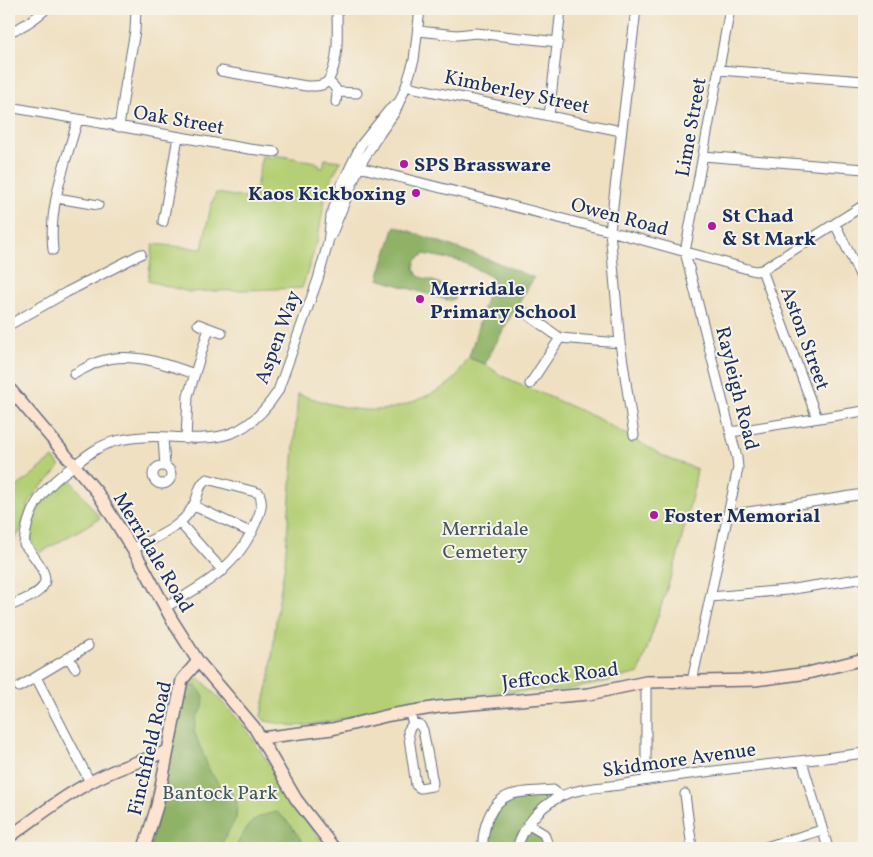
<svg xmlns="http://www.w3.org/2000/svg" width="873" height="857" viewBox="0 0 873 857" font-family="Vollkorn,serif">
<style>
.green{fill:#b4cf75;stroke:#687f6a}
.forest{fill:#8fb266;stroke:#557062}
.lines{fill:none;stroke-linecap:round;stroke-linejoin:round}
.street-casing{stroke:#656d81;stroke-width:11}
.secondary-casing{stroke:#656d81;stroke-width:14}
.street{stroke:#fff;stroke-width:9}
.secondary{stroke:#fde4d0;stroke-width:11}
.poi-dot{fill:#b5179e;stroke:#f7f3e8;stroke-width:2}
.labels{text-anchor:middle;stroke-width:4;stroke-linejoin:round;paint-order:stroke}
.street-label{font-size:20px;fill:#1b2f5e;stroke:#f7f3e8}
.poi-label{font-size:20px;font-weight:bold;fill:#1b2f5e;stroke:#f7f3e8;text-anchor:start}
.park-label{font-size:20px;fill:#415764;stroke:#f7f3e8}
</style>
<rect width="100%" height="100%" fill="#f7f3e8"/>
<filter id="ink" filterUnits="userSpaceOnUse"><feTurbulence type="fractalNoise" baseFrequency=".02" numOctaves="2"/><feDisplacementMap in="SourceGraphic" scale="10" xChannelSelector="R" yChannelSelector="G"/><feConvolveMatrix kernelMatrix="1 2 1 2 8 2 1 2 1" color-interpolation-filters="sRGB"/></filter>
<filter id="wash" filterUnits="userSpaceOnUse"><feTurbulence type="fractalNoise" baseFrequency=".0096" numOctaves="4" result="noise"/><feDisplacementMap in="SourceGraphic" scale="20" xChannelSelector="R" yChannelSelector="G"/><feGaussianBlur stdDeviation="1.12" result="paint"/><feColorMatrix in="noise" values="0 0 0 0 0 0 0 0 0 0 0 0 0 0 0 0 0 1.4 0 .05"/><feComposite in="paint" operator="in"/></filter>
<g filter="url(#wash)">
<rect width="100%" height="100%" fill="#efe0c1"/>
<path class="green" d="M275 155 316 162 319 165V167L323 168 325 159 341 161 331 179 326 194 317 242 302 288 189 292 148 281 153 244 202 249 211 206 216 193 254 199 262 156 274 158Z
M469 358 485 364 502 376 595 417 667 458 697 469 694 487 677 558 639 673 591 685 563 690 500 692 414 703 366 712 347 718 309 725 295 726 265 721 261 716 270 676 277 612 285 563 298 394C346 409 376 420 424 397 434 393 446 387 453 380 459 374 464 365 469 358Z
M53 458 59 465V468C51 480 37 487 30 501 23 516 24 534 9 544V490L18 486Z
M67 479H70L100 518 40 553C38 551 34 547 32 544 28 535 38 507 43 499 49 491 58 483 67 479Z
M201 679 245 727 302 815 327 848H150L185 688 191 681Z"/>
<path class="forest" d="M395 226 496 262 534 278 508 321 485 364 469 358 492 277 460 261 424 254 416 260 414 268 418 276C436 283 444 281 455 298L450 301 378 279Z
M187 685 196 686 204 696 203 708 197 716 194 731 210 772 220 785 231 793 237 802 236 818 219 848H150L185 688Z
M550 794V798L514 848H489C494 798 503 797 550 794Z
M277 812 289 823 307 848H235C249 825 249 817 277 812Z
M528 830C536 834 543 839 545 848H522Z"/>
</g>
<g filter="url(#ink)">
<g class="lines">
<g class="street-casing">
<path id="street" d="M418 31 457 35 476 33 558 42
M9 32C24 27 34 20 46 9
M719 70 864 81
M221 71 306 86C314 86 322 87 328 81
M127 76 135 31 136 9
M406 86 621 131
M338 92 357 93
M336 102C338 91 337 88 328 81 340 60 337 32 337 9
M9 107 249 149 275 152
M549 116 561 9
M119 127 126 81
M703 156 864 169
M351 165 610 231 755 271 762 270 864 205
M57 198 98 205
M163 222 178 137
M835 224 864 283
M331 236 359 167 376 139 395 112 406 86 414 60 420 9
M53 250C48 206 66 161 78 119
M762 270 817 418
M520 309 560 338 620 343
M198 324 222 333
M9 325 67 292 141 254
M74 374C82 370 90 365 98 362 130 350 165 364 195 374
M530 384 560 338
M731 432 864 411
M634 435 620 343 610 231 636 9
M163 438 165 466
M186 439 188 396 209 328
M153 475a9 9 0 1 1 18 0a9 9 0 1 1-18 0Z
M194 506 252 533
M729 515 864 494
M180 523 223 571
M133 549C154 538 182 528 193 506 199 497 197 486 207 479L259 493C264 503 260 513 256 522 238 567 205 584 166 607
M711 597 787 590 864 578
M9 606C53 589 55 581 24 544 27 512 39 493 64 473 81 461 95 446 116 441 182 424 229 467 278 391L318 279 328 243 331 216 342 184 361 145 389 110 399 102
M69 658 75 668
M36 677 90 782
M692 681 738 468 737 458 685 252 730 9
M646 682V779
M19 687 88 646
M409 712 413 723 408 731 416 785 420 788 432 786 433 783 423 730 420 725 413 723
M802 761 828 848
M685 794 692 848
M529 825 544 834 549 848
M483 848C482 829 490 802 510 795 520 791 541 791 553 790L561 796
M517 848C523 827 539 807 559 797 577 788 599 788 619 785 700 770 783 764 864 753
M762 848 822 830"/>
</g>
<g class="secondary-casing">
<path id="secondary" d="M9 388 97 492 143 566 172 620 198 661 254 727 296 799 334 848
M261 738 332 729 390 715 438 707 589 694 646 682 755 680 808 673 864 659
M9 837C35 819 60 798 89 783 113 769 141 761 168 751
M144 848 157 806 182 680 198 661"/>
</g>
<use href="#street" class="street"/>
<use href="#secondary" class="secondary"/>
</g>
</g>
<g class="poi-dot">
<circle cx="404" cy="164" r="5"/>
<circle cx="416" cy="193" r="5"/>
<circle cx="712" cy="226" r="5"/>
<circle cx="420" cy="299" r="5"/>
<circle cx="654" cy="515" r="5"/>
</g>
<g class="labels">
<g class="street-label">
<text transform="translate(517 91) rotate(12)" y="7">Kimberley Street</text>
<text transform="translate(179 119) rotate(10)" y="7">Oak Street</text>
<text transform="translate(690 127) rotate(-80)" y="7">Lime Street</text>
<text transform="translate(620 216) rotate(15)" y="7">Owen Road</text>
<text transform="translate(277 337) rotate(-70)" y="7">Aspen Way</text>
<text transform="translate(806 338) rotate(70)" y="7">Aston Street</text>
<text transform="translate(738 388) rotate(76)" y="7">Rayleigh Road</text>
<text transform="translate(154 552) rotate(59)" y="7">Merridale Road</text>
<text transform="translate(560 675) rotate(-7)" y="7">Jeffcock Road</text>
<text transform="translate(149 748) rotate(-77)" y="7">Finchfield Road</text>
<text transform="translate(679 759) rotate(-8)" y="7">Skidmore Avenue</text>
</g>
<g class="poi-label">
<text x="414" y="171">SPS Brassware</text>
<text x="406" y="200" text-anchor="end">Kaos Kickboxing</text>
<text x="722" y="222">St Chad<tspan x="722" dy="23">&amp; St Mark</tspan></text>
<text x="430" y="295">Merridale<tspan x="430" dy="23">Primary School</tspan></text>
<text x="664" y="522">Foster Memorial</text>
</g>
<g class="park-label">
<text x="485" y="535">Merridale<tspan x="485" dy="23">Cemetery</tspan></text>
<text x="220" y="799">Bantock Park</text>
</g>
</g>
<rect width="873" height="857" fill="none" stroke="#f7f3e8" stroke-width="30"/>
</svg>
